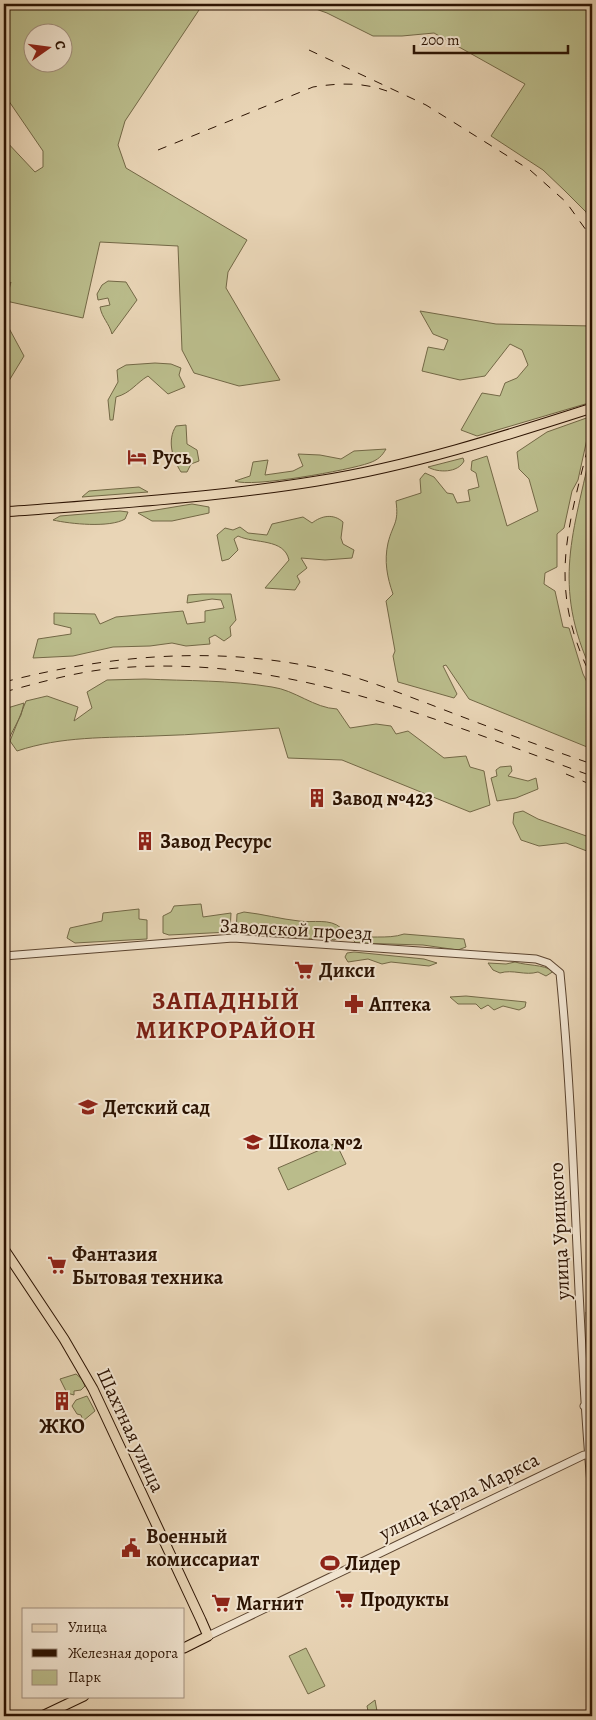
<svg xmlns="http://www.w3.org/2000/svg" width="596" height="1720" viewBox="0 0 596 1720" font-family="Alegreya,serif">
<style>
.green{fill:#babc8b;stroke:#736846;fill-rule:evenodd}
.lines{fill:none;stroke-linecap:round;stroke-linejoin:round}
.minor-casing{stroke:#5b442f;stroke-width:9}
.major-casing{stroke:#2c1302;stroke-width:11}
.minor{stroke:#f1e4d0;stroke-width:7}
.major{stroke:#e9d5b6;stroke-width:9}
.rail{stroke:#2c1302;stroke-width:1;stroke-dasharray:9 9;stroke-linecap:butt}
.labels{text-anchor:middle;stroke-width:4;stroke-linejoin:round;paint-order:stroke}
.poi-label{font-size:20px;font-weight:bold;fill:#2c1302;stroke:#f1e4d0;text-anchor:start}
.street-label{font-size:20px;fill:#2c1302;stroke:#f1e4d0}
.district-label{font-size:25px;font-weight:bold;letter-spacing:1px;fill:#7a1f14;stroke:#f1e4d0}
</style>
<rect width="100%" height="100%" fill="#e9d5b6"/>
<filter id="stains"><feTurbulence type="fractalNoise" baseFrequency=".004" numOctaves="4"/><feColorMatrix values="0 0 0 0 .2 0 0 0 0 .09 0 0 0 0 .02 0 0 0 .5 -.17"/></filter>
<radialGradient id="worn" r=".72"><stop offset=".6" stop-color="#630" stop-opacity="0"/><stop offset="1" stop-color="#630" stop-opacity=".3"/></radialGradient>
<path class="green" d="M4 4H203L125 121 118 145 126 168 247 240 228 272 226 288 280 380 239 386 194 373 182 350 178 246 100 242 83 318 6 301 11 282 4 288V139L35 172 43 167V151L4 94ZM32 32H62V62H32Z
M302 4H592V234L586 212 565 191 543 170 491 136 525 84 434 33 402 36H373L327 13Z
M108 281 126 282 137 300 112 334C109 323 102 318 100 307L110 305 108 298 98 300 97 294 102 285Z
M420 311 496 324 592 326V402L477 436 461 430 482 393 500 396 505 383 517 378 528 365 522 350 510 344 485 376 460 380 422 371 428 347 444 350 448 340 433 334Z
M4 319 24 356 4 389Z
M155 363 171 364 181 368 179 375 185 387 168 394 148 376C136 383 131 393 116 397L113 420H110L108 400 118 382 117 370 126 365Z
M592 416 578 480 572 491 564 528 557 534V567L545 573 544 584 555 591 563 627 569 628 583 674 592 692V749L469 699 446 665 443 666 457 694 454 698 398 682 393 656 395 651 386 601 393 594C387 577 384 561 388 543 393 523 399 524 396 501L421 493 420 479 425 473 434 477 447 493 453 494 457 503 470 501 468 490 479 487 476 473 471 470 472 461 487 456 507 526 538 511 529 479 519 469 517 452 547 432Z
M186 425 187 444 197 450 199 461 191 464 187 472H181C172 458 167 440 176 426Z
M592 445V672C551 584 574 533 592 445Z
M386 449C382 456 378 460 369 463 350 470 251 488 235 481L250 476 253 462 268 460 265 475 293 471 303 466 298 454 320 455 341 459 354 451Z
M463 458 464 461C458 473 438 473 428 467Z
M139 487 148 492 82 497 89 491Z
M192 504 209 507V513L172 521H152L138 513Z
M120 511 128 512 125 519C110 528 70 524 53 520L60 516Z
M303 517 312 523C321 516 333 513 343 522L341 538 343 544 354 550 352 558 325 560 301 558 307 568 297 576 300 582 295 590 265 588 289 560C284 538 255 544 238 536L234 539 238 550 229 559 222 561 217 535 225 528 233 530 240 527 248 533 267 535 272 524Z
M202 594H231L236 620 230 627 231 636 224 641 215 635 209 638 210 644 186 646 172 643 150 646 113 647 73 656 33 658 38 639 71 634V628L54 624V613L95 614 100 624 116 617 183 611 187 624 205 622V611L224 608 221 600 212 599 187 603 188 595Z
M145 679C187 681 230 680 272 687 295 690 314 708 337 709L350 728 376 724 391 726 396 734 408 731 444 758 466 756 470 767 484 771 490 805 470 812 342 760 288 758 279 728C237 731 195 735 153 736 106 738 62 736 17 751L10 741 26 701 47 696 78 707 74 721 92 708 87 692 107 680Z
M24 703 21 715 4 748V709Z
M511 766 512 771 508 776 528 781 536 778 538 789 516 798 497 801 491 778 497 776 496 770 500 767Z
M523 811 538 819 592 838V853L566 843 539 846 521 840 513 823 514 813Z
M201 904 203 917 231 913 230 932 169 935 163 933V916L171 912 174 906Z
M139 909V919L147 920V939L75 943 67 938 70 928 102 921 103 913Z
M244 912C263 914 280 919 299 921 313 923 330 918 341 928L339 938 334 940 324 937 313 939 236 934 237 914Z
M404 934 464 939 466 947 458 950 423 945 355 943 354 940C367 934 387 940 404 934Z
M354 952 424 959 437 963 429 966 391 962 382 964 368 959 348 962 345 957 347 953Z
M515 962C529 966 541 964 554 971L546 976 538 972C525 976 513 969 500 973L493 970 488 963 506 964Z
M466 996 526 1002 525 1007 519 1010 503 1006 494 1010 488 1005 481 1009 476 1004H458L450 997Z
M336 1143 346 1164 288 1190 278 1168Z
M592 1310V1374L589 1373 586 1312Z
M76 1374 82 1379 85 1386 81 1390 74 1391V1395L67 1393 60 1379Z
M87 1396 95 1411 83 1421 81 1415 77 1414 72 1406 76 1400Z
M306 1648 325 1686 308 1694 289 1656Z
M375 1700 377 1711 384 1716H369L367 1706Z"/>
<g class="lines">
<g class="minor-casing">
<path id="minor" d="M4 956 233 938 536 959 548 963 560 973C577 1147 576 1321 592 1495
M584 1373 592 1381
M584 1406 592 1394
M208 1636 584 1455H589"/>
</g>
<g class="major-casing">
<path id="major" d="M4 512C108 504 213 498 317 481 411 466 502 437 592 408
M4 1249 64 1339 93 1389 201 1620 208 1636 184 1648
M42 1716 84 1696"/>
</g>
<use href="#minor" class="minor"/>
<use href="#major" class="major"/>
<path class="rail" d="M309 50 426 105 530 170 566 202 586 230 592 243
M158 150 313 87C339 83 362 82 387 91
M592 431C569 526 545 585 592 678
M4 682C116 653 233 644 347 675 375 683 402 694 429 704 483 725 537 745 592 764
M4 692C38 683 72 673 107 669 280 651 433 719 592 776
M566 774 592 785"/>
</g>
<defs>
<g id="hotel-bare" transform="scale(1.5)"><path d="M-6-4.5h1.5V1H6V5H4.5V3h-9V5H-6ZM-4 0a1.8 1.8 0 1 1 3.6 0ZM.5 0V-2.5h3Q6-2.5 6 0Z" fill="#8f2418" stroke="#f1e4d0" stroke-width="2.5" paint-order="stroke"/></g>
<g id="building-bare" transform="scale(1.5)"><path d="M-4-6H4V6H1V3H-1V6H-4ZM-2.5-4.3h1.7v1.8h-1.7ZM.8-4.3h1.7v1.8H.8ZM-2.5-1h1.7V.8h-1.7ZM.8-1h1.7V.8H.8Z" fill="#8f2418" stroke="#f1e4d0" stroke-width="2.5" paint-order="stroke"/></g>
<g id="supermarket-bare" transform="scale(1.5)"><path d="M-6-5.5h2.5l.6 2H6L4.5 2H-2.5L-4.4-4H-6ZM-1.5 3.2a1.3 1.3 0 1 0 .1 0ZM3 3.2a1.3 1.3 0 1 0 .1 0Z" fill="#8f2418" stroke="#f1e4d0" stroke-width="2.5" paint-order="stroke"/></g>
<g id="pharmacy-bare" transform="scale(1.5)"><path d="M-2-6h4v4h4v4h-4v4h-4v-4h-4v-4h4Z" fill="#8f2418" stroke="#f1e4d0" stroke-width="2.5" paint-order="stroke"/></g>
<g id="school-bare" transform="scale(1.5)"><path d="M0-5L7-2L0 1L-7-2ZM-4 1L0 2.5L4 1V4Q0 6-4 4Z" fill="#8f2418" stroke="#f1e4d0" stroke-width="2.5" paint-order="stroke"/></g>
<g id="civic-bare" transform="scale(1.5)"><path d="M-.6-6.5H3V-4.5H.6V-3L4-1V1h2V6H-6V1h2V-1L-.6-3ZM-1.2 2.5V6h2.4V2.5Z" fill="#8f2418" stroke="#f1e4d0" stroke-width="2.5" paint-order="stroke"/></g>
<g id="stadium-bare" transform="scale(1.5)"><path d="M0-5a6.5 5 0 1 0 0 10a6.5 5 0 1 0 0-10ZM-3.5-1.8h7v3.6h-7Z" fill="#8f2418" stroke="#f1e4d0" stroke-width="2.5" paint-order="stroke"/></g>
</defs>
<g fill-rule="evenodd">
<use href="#hotel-bare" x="137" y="457"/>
<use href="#building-bare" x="317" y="798"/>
<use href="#building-bare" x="145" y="841"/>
<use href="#supermarket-bare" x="304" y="970"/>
<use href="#pharmacy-bare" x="354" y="1004"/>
<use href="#school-bare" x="88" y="1107"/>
<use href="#school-bare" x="253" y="1142"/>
<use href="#supermarket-bare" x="57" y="1265"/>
<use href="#building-bare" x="62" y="1401"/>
<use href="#civic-bare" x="131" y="1548"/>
<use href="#stadium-bare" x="330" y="1563"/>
<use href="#supermarket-bare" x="345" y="1599"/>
<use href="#supermarket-bare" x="221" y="1603"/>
</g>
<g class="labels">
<g class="poi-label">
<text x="152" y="464">Русь</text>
<text x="332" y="805">Завод №423</text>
<text x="160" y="848">Завод Ресурс</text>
<text x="319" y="977">Дикси</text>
<text x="369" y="1011">Аптека</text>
<text x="103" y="1114">Детский сад</text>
<text x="268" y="1149">Школа №2</text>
<text x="72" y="1261">Фантазия<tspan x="72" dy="23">Бытовая техника</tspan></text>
<text x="62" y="1433" text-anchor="middle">ЖКО</text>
<text x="146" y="1543">Военный<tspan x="146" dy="23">комиссариат</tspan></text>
<text x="345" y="1570">Лидер</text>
<text x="360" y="1606">Продукты</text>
<text x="236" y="1610">Магнит</text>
</g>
<g class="street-label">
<text transform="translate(296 929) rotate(3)" y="7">Заводской проезд</text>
<text transform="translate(559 1231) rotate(-93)" y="7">улица Урицкого</text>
<text transform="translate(131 1430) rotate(65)" y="7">Шахтная улица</text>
<text transform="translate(459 1496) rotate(-26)" y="7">улица Карла Маркса</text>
</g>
<g class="district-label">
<text x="226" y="1009">ЗАПАДНЫЙ<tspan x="226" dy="29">МИКРОРАЙОН</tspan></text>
</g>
</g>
<rect width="596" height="1720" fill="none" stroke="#e9d5b6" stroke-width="20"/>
<rect x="5" y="5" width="586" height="1710" fill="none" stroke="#2c1302" stroke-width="2.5"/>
<rect x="10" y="10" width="576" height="1700" fill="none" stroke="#2c1302"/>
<rect x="22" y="1608" width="162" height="90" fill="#f1e4d0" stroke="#a2907e"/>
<rect x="32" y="1624" width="25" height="8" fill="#e9d5b6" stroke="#a2907e"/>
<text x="68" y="1632" font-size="15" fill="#2c1302">Улица</text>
<rect x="32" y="1649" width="25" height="8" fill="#2c1302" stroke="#a2907e"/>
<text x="68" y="1658" font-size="15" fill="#2c1302">Железная дорога</text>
<rect x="32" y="1670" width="25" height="15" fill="#babc8b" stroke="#a2907e"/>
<text x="68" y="1682" font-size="15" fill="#2c1302">Парк</text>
<g transform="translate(48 48) rotate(76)"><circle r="24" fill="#f1e4d0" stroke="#a2907e"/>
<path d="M0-4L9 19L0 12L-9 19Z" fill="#8f2418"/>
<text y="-8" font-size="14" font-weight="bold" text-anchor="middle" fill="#2c1302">С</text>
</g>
<path d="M414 45v8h154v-8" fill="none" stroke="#2c1302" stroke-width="2.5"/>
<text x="421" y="45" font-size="15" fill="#2c1302" stroke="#f1e4d0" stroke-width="4" paint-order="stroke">200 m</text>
<rect width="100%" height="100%" filter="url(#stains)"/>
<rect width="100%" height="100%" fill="url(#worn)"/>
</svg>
